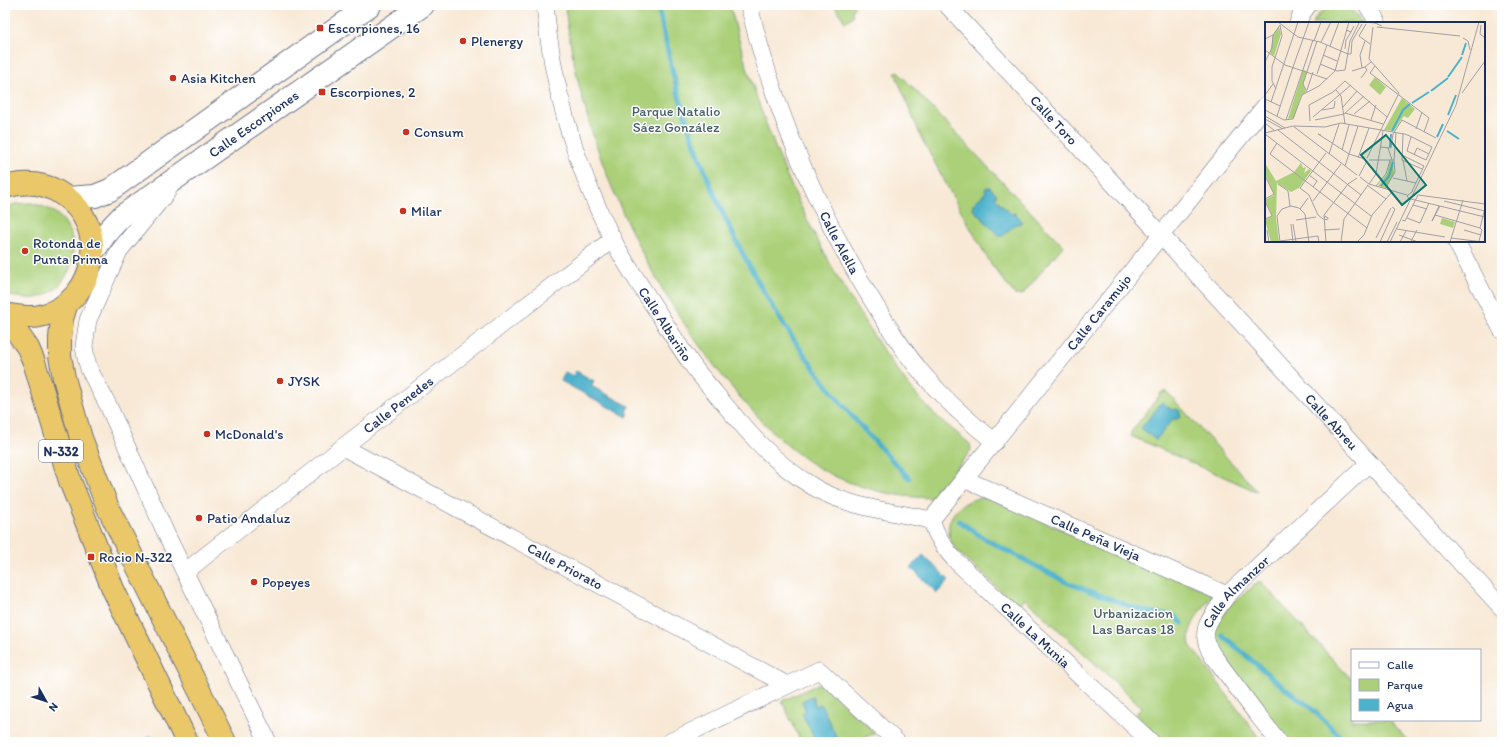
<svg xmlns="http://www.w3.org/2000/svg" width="1507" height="747" viewBox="0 0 1507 747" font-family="Itim,sans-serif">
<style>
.green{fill:#abd079;stroke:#63806c}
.water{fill:#4cb1cb;stroke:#347094}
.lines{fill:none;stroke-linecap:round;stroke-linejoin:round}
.stream{stroke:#4cb1cb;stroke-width:5}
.minor-casing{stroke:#687088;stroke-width:18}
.tertiary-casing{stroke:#687088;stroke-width:24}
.trunk-casing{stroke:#687088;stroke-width:24}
.minor{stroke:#fff;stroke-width:17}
.tertiary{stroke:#fff;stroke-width:22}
.trunk{stroke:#eac769;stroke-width:22}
.poi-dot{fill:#c8321e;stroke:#fff;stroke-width:1.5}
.labels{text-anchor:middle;stroke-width:3;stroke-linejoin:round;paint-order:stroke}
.shield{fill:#fff;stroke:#5f6d8e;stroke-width:1}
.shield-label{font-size:13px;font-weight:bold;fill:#1b2f5e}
.poi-label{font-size:14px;fill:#1b2f5e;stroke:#fff;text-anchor:start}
.park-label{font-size:14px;fill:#465f66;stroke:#fff}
.street-label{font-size:14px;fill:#1b2f5e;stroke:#fff}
.inset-river{fill:none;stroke:#4cb1cb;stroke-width:2}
.inset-road{fill:none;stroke:#a09fa6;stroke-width:1}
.view{fill:#0f766e;fill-opacity:0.15;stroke:#0f766e;stroke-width:2}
.inset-edge{fill:none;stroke:#1b2f5e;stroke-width:2}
</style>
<rect width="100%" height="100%" fill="#fff"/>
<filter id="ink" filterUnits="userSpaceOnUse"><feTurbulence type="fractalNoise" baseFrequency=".025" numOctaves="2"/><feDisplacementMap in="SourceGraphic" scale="8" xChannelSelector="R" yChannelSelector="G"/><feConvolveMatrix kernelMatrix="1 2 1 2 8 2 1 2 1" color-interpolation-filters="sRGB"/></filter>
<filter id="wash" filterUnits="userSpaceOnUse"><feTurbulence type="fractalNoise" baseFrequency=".012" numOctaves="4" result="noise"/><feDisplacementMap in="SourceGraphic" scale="16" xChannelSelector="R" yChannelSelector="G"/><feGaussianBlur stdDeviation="0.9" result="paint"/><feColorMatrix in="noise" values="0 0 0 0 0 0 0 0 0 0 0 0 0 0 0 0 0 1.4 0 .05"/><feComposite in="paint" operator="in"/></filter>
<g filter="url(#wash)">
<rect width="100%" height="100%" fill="#f8e9d6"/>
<path class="green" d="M565 5H730C756 113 799 217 858 311 880 346 902 381 931 411 944 423 957 433 970 444L971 450 933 498C892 497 854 488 819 468 788 450 763 423 740 397 646 288 581 148 565 5Z
M834 5H855L852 11 853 16 845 22Z
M1337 6C1349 8 1357 12 1362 23H1313C1318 12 1325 8 1337 6Z
M897 71 1063 246 1022 295H1015L989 261 954 199 921 137 895 73Z
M31 203C42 206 53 209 61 218 85 243 72 292 35 298 24 299 15 297 5 294V208L15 204Z
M1162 392H1167L1258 492 1131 436V432Z
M979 498H988L1213 594C1203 609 1185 627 1190 645L1262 742H1164L1137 716 1136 714 1142 707 1025 599 1019 604H1015L957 551C939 527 952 504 979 498Z
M1260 581 1352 680V720H1389L1409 742H1288L1243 686 1211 637 1215 627 1230 605Z
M818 684 824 685 875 733 855 742H801L782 701Z"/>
<path class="water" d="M987 187H990L997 194 995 198 1011 214 1015 213 1021 220V223L1019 224H1015L1003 236H999L973 209V204L986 192 985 189Z
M576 371 594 381 591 386 629 406 626 412 629 414 627 417 561 381 565 372 573 376Z
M1162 402 1172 410 1176 409 1179 410 1181 416 1177 419H1173L1156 440 1141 428Z
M923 555 949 580 937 593 911 568Z
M812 696 816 706 821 704 837 738 829 742H816L802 713 806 711 802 701Z"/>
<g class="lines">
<path class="stream" d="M658 5C664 36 671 66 679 96 712 208 768 314 842 404 863 430 886 454 909 478
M959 521 985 539 1068 583 1143 611 1175 616 1182 623
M1222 635 1283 687 1309 706 1346 742
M150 738 152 742"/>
</g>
</g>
<g filter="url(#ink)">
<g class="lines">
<g class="minor-casing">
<g id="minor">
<path id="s1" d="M545 5C552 87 576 167 613 240 626 265 642 288 657 311 668 328 679 347 691 363 698 374 707 383 715 393 744 428 772 462 812 486 848 508 891 511 931 520"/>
<path id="s2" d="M749 5C773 106 813 201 866 290 883 318 901 348 922 373 944 399 968 421 995 442"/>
<path id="s3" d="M947 5 1161 235 1502 608"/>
<path d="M1367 5 1374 16 1377 23"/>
<path d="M1298 23 1301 15 1308 5"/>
<path d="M167 192 119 251 88 320 84 346 86 358 89 369 108 405 168 538 268 742"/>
<path d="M1456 241 1502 330"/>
<path id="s4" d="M343 447 787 685"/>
<path id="s5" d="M964 479 1227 595"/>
<path id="s6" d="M931 520 1266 105"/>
<path id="s7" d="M931 520C937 537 944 549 957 562L1151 742"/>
<path id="s8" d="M185 572 343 447 613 239"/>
<path d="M670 742 819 670 897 742"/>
<path id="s9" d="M1279 742 1256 713 1212 654C1196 629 1213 616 1227 595L1369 463"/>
</g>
</g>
<g class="tertiary-casing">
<g id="tertiary">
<path d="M68 198 95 196 110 190 370 5"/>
<path id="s10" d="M93 252 106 233 122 216 423 5"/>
</g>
</g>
<g class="trunk-casing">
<path id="trunk" d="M5 187C25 181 46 183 63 195 110 226 98 299 44 315 31 319 18 317 5 314
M67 303 62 319 60 338V356L64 378 81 438 108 508 225 742
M5 315 28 348 34 362 70 481 113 589 187 742"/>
</g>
<use href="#minor" class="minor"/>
<use href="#tertiary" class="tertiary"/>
<use href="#trunk" class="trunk"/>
</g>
</g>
<g class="poi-dot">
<rect x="316" y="24" width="8" height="8" rx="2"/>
<circle cx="463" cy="41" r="4"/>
<circle cx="173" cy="78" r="4"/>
<rect x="318" y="88" width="8" height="8" rx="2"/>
<circle cx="406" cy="132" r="4"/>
<circle cx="403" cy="211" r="4"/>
<circle cx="25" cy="251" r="4"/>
<circle cx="280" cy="381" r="4"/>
<circle cx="207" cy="434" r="4"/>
<circle cx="199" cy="518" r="4"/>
<rect x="87" y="553" width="8" height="8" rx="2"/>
<circle cx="254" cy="582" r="4"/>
</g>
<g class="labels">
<rect class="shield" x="39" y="440" width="44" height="22" rx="3"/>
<g class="shield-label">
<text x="61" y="456">N-332</text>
</g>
<g class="poi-label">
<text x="328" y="33">Escorpiones, 16</text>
<text x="471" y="46">Plenergy</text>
<text x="181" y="83">Asia Kitchen</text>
<text x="330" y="97">Escorpiones, 2</text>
<text x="414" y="137">Consum</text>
<text x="411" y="216">Milar</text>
<text x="33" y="248">Rotonda de<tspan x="33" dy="16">Punta Prima</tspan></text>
<text x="288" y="386">JYSK</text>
<text x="215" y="439">McDonald's</text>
<text x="207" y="523">Patio Andaluz</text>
<text x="99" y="562">Rocio N-322</text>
<text x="262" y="587">Popeyes</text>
</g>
<g class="park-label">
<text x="676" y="116">Parque Natalio<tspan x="676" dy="16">Sáez González</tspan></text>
<text x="1133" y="618">Urbanizacion<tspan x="1133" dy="16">Las Barcas 18</tspan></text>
</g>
<g class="street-label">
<text dy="5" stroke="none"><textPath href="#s3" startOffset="157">Calle Toro</textPath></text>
<text dy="5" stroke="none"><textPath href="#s10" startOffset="207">Calle Escorpiones</textPath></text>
<text dy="5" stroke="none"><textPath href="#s2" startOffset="255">Calle Alella</textPath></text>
<text dy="5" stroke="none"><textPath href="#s6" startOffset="267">Calle Caramujo</textPath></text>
<text dy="5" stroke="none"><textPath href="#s1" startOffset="345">Calle Albariño</textPath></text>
<text dy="5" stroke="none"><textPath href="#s8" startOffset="271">Calle Penedes</textPath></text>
<text dy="5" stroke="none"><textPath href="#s3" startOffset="567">Calle Abreu</textPath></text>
<text dy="5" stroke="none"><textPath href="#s5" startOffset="144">Calle Peña Vieja</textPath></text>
<text dy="5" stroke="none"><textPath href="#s4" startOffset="252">Calle Priorato</textPath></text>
<text dy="5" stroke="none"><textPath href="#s9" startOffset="185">Calle Almanzor</textPath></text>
<text dy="5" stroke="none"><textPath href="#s7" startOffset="157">Calle La Munia</textPath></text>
</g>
</g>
<g transform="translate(1265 22)">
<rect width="220" height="220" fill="#f8e9d6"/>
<path d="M14 5 16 12 9 34 5 31 8 13ZM38 48 42 49 38 62 41 70 36 74 29 96 23 97ZM110 55 121 65 115 73 104 63ZM137 76 150 87 143 96 139 94 136 98 129 109 119 108ZM128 138 129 152 120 166 113 164 122 152 125 139ZM0 141 11 159 29 150 36 141 38 146 41 145 39 151 44 147 46 149 34 166 26 170 12 161 11 196 14 220H6L0 198 7 194 0 178 9 173 0 152ZM177 196 190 200 188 206 175 202Z" fill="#abd079"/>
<path class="inset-river" d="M197 33 201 21M183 55 197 35M166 69 183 56M147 81 164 70M183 93 191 73M127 109 138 88 145 82M182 109 194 117M172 115 178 102M125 125 126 112M116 164 124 154 128 140"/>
<path class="inset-road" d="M13 0 33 15 55 20 83 32M99 0 110 1 117 4M101 2 94 14 105 22M216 3 215 12 219 15M112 5 195 14M81 8 86 10 89 4M198 16 203 19 205 28M0 17 8 13 15 3M49 19 56 0M56 20 66 0M65 24 74 0M80 27 81 18 86 10M0 28 20 43 62 57M83 32H86L87 19 97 2M58 33 72 39M0 40 7 26 8 13M55 42 72 49 80 48 85 19 94 1M110 44 105 51 164 96 159 110M28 45 44 0M97 46 95 33 100 19M70 49 84 0M87 49 100 45 106 40M52 52 62 23M96 56 102 48 100 45M204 61 220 39M11 67 7 59V45L17 14 15 3M42 68 48 50M71 68 76 74 80 102M42 70 38 62 52 19M197 71 204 61M0 73 8 62M0 77 15 84M6 80 33 0M78 85 92 69M0 88 19 98 28 97 37 73 54 64 70 49M57 88 69 86 70 79M80 91 118 102M89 92 105 79M0 94 20 106M12 94 28 45M48 95 86 63M0 97 18 107M21 98 48 18M50 98 79 92 99 74M106 98 111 83M45 99 44 83 68 70 80 59 122 95M0 101 10 109M28 104 92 153M29 104 60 105 76 101 139 112H140L147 115 167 125 161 138 142 129 146 115M151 107 157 90M13 108 96 173M0 111 28 104M0 112 106 194M138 112 137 138 157 147M56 113 53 112 84 132 100 137M12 121 5 132 102 206M115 125 126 126 128 112 137 98 171 116M123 126 127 138M77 128 84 103M64 132 74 102M137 133 159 144 147 169M149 133 152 126 164 132M93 136 104 106M102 136 134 71 104 37 108 5M104 138H129M129 138 131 111M138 138 142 159M80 144 93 104M44 153 52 159 48 165M0 154 9 172 0 177M94 154 102 139M95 155 104 162 142 173M128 156 151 161M13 162 23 169M104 162 111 152 118 109M102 163 121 177M111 164 121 152 125 138M120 167 130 150 129 138M23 169 25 184M146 177 220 195M145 178 142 174 148 169M0 179 7 194 0 197M48 179 76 142M179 179 220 189M148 183 162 187M174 184 167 199 175 184M35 187 43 176M170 193 215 206M60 194 63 196V197L59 198ZM142 196 155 201 164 181M58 197 53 193 44 173 35 166 61 131M31 198 51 195M137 198 140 199 153 173 220 182M26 202 28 220M28 202 31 220M215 206 220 186M132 207 180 215M2 208 4 220M59 208 75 207M199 208 216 213M134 213 153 220M111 216 126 186M186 216 218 220M15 219 53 214 54 220M146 219 152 208M214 219 217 208 215 206M15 220 12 194 17 187 26 184 34 186 40 192 44 220M61 220 59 193 83 162 92 156M76 220 79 197 103 163M92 220 99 213 107 193 127 170M115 220 130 187 127 185M122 220 132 200M125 220 191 83 214 0M135 220 141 209M185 220 198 178"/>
<path class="view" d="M121 113 161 163 137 183 96 133Z"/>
<rect width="220" height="220" class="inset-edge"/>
</g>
<rect width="1507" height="747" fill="none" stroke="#fff" stroke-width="20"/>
<rect x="1351" y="649" width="130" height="72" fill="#ffffff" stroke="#a4acbf"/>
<rect x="1359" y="662" width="20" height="6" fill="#ffffff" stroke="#a4acbf"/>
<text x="1387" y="669" font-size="12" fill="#1b2f5e">Calle</text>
<rect x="1359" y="679" width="20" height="12" fill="#abd079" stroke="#a4acbf"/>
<text x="1387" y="689" font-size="12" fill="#1b2f5e">Parque</text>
<rect x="1359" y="699" width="20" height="12" fill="#4cb1cb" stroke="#a4acbf"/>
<text x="1387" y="709" font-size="12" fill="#1b2f5e">Agua</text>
<g transform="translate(46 701) rotate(129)" stroke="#ffffff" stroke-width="3" paint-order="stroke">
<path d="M0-3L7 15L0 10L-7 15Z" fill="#1b2f5e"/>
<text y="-6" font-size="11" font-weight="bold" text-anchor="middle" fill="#1b2f5e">N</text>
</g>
</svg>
